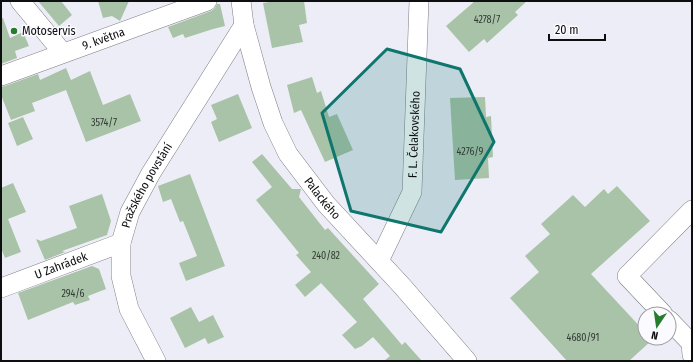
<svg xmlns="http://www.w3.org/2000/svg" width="693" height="362" viewBox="0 0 693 362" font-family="'Fira Sans Condensed',sans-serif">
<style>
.building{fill:#a8c3a7}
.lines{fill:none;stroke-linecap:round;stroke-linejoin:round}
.minor-casing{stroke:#7c7c84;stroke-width:20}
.minor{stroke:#fff;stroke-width:19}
.marked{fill:#0f766e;fill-opacity:0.2;stroke:#0f766e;stroke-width:3;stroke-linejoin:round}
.poi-dot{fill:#267e2d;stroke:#fbfbff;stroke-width:1.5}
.labels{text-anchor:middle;stroke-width:3;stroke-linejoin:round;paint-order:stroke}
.number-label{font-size:10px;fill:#343b36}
.poi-label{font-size:12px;fill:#0e0e11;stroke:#fbfbff;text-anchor:start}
.street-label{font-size:12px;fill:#0e0e11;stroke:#fbfbff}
</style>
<rect width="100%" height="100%" fill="#ededf7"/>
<path class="building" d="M38 1H61L72 15 59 26Z
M98 1H129L120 21 112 16 103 18Z
M275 1H304L307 23 299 25 303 42 272 48 263 3Z
M475 1H527L515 12 518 15 487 43 484 39 469 52 446 26Z
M217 4H220L225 26 213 29 185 38 183 34 173 38 168 27 211 11 215 8Z
M1 18H3L10 38 23 32 29 46 15 51 17 58 1 64Z
M66 68 71 80 90 71 103 105 130 94 141 121 86 142 66 90 32 103 35 111 11 120 1 95V87L5 86 38 74 40 80Z
M312 77 317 93 321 91 329 117 337 114 353 150 325 162 301 110 294 113 287 85Z
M238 94 252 128 219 142 211 122 217 119 211 105Z
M485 97 486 117 491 116 493 157 488 158 489 178 455 180 450 98Z
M23 117 33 139 17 146 8 123Z
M262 154 292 189H301L299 197 325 230 328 228 379 284 363 299 402 345 405 342 422 361H384L390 356 373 337 362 346 355 349 342 335 357 322 321 283 305 297 295 285 311 272 296 255 299 253 256 200 272 187 252 162Z
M190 174 225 266 186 281 179 263 197 256 183 221 180 222 171 199 163 202 158 186Z
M13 183 26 212 8 219 21 252 5 258 1 248V188Z
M617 186 650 221 591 274 645 332V338H650L652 340 629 361H567L510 298 539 272 525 256 550 234 541 224 573 195 585 207 604 189 608 194Z
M102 194 111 221 107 235 62 251 65 252 45 260 36 239 41 241 77 228 69 206Z
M92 266 99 269 106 289 88 296 90 300 75 305 73 302 28 320 18 293Z
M191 307 199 322 213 315 224 337 208 344 205 338 185 348 170 318Z"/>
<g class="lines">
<g class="minor-casing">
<g id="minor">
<path d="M20 1 63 53"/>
<path id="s1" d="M241 1 244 25 261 87 273 123 288 154 326 204 402 286 467 361"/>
<path id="s2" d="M1 76 207 1"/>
<path id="s3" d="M379 261 412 192 419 1"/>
<path id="s4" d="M1 288 121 243"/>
<path d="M663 314 627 276 692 210"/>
<path d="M669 320 691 343 692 355"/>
<path id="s5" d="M156 361 129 309 121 276V243L130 212 151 173 244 25"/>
</g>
</g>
<use href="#minor" class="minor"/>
</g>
<path class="marked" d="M387 49 460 69 494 142 441 232 351 211 322 113Z"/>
<circle class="poi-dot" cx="14" cy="31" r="4"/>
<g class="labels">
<g class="number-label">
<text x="487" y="23">4278/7</text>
<text x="104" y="126">3574/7</text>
<text x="470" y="155">4276/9</text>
<text x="326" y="259">240/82</text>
<text x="73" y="297">294/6</text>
<text x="583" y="341">4680/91</text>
</g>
<g class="poi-label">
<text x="22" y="35">Motoservis</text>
</g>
<g class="street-label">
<text dy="4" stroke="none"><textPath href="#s2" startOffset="109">9. května</textPath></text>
<text dy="4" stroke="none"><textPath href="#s3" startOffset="134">F. L. Čelakovského</textPath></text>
<text dy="4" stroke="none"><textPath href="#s5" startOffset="189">Pražského povstání</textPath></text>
<text dy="4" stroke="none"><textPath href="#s1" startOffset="217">Palackého</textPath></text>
<text dy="4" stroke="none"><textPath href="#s4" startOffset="64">U Zahrádek</textPath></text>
</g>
</g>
<rect width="693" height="362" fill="none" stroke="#0e0e11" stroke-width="4"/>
<g transform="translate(657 326) rotate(193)"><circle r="19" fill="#fbfbff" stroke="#9c9ca0"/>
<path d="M0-3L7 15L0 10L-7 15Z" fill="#267e2d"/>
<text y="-6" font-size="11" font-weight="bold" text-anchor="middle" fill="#0e0e11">N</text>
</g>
<path d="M549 34v6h56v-6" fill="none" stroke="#0e0e11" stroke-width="2"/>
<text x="555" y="34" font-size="12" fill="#0e0e11" stroke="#fbfbff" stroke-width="3" paint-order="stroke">20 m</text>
</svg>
